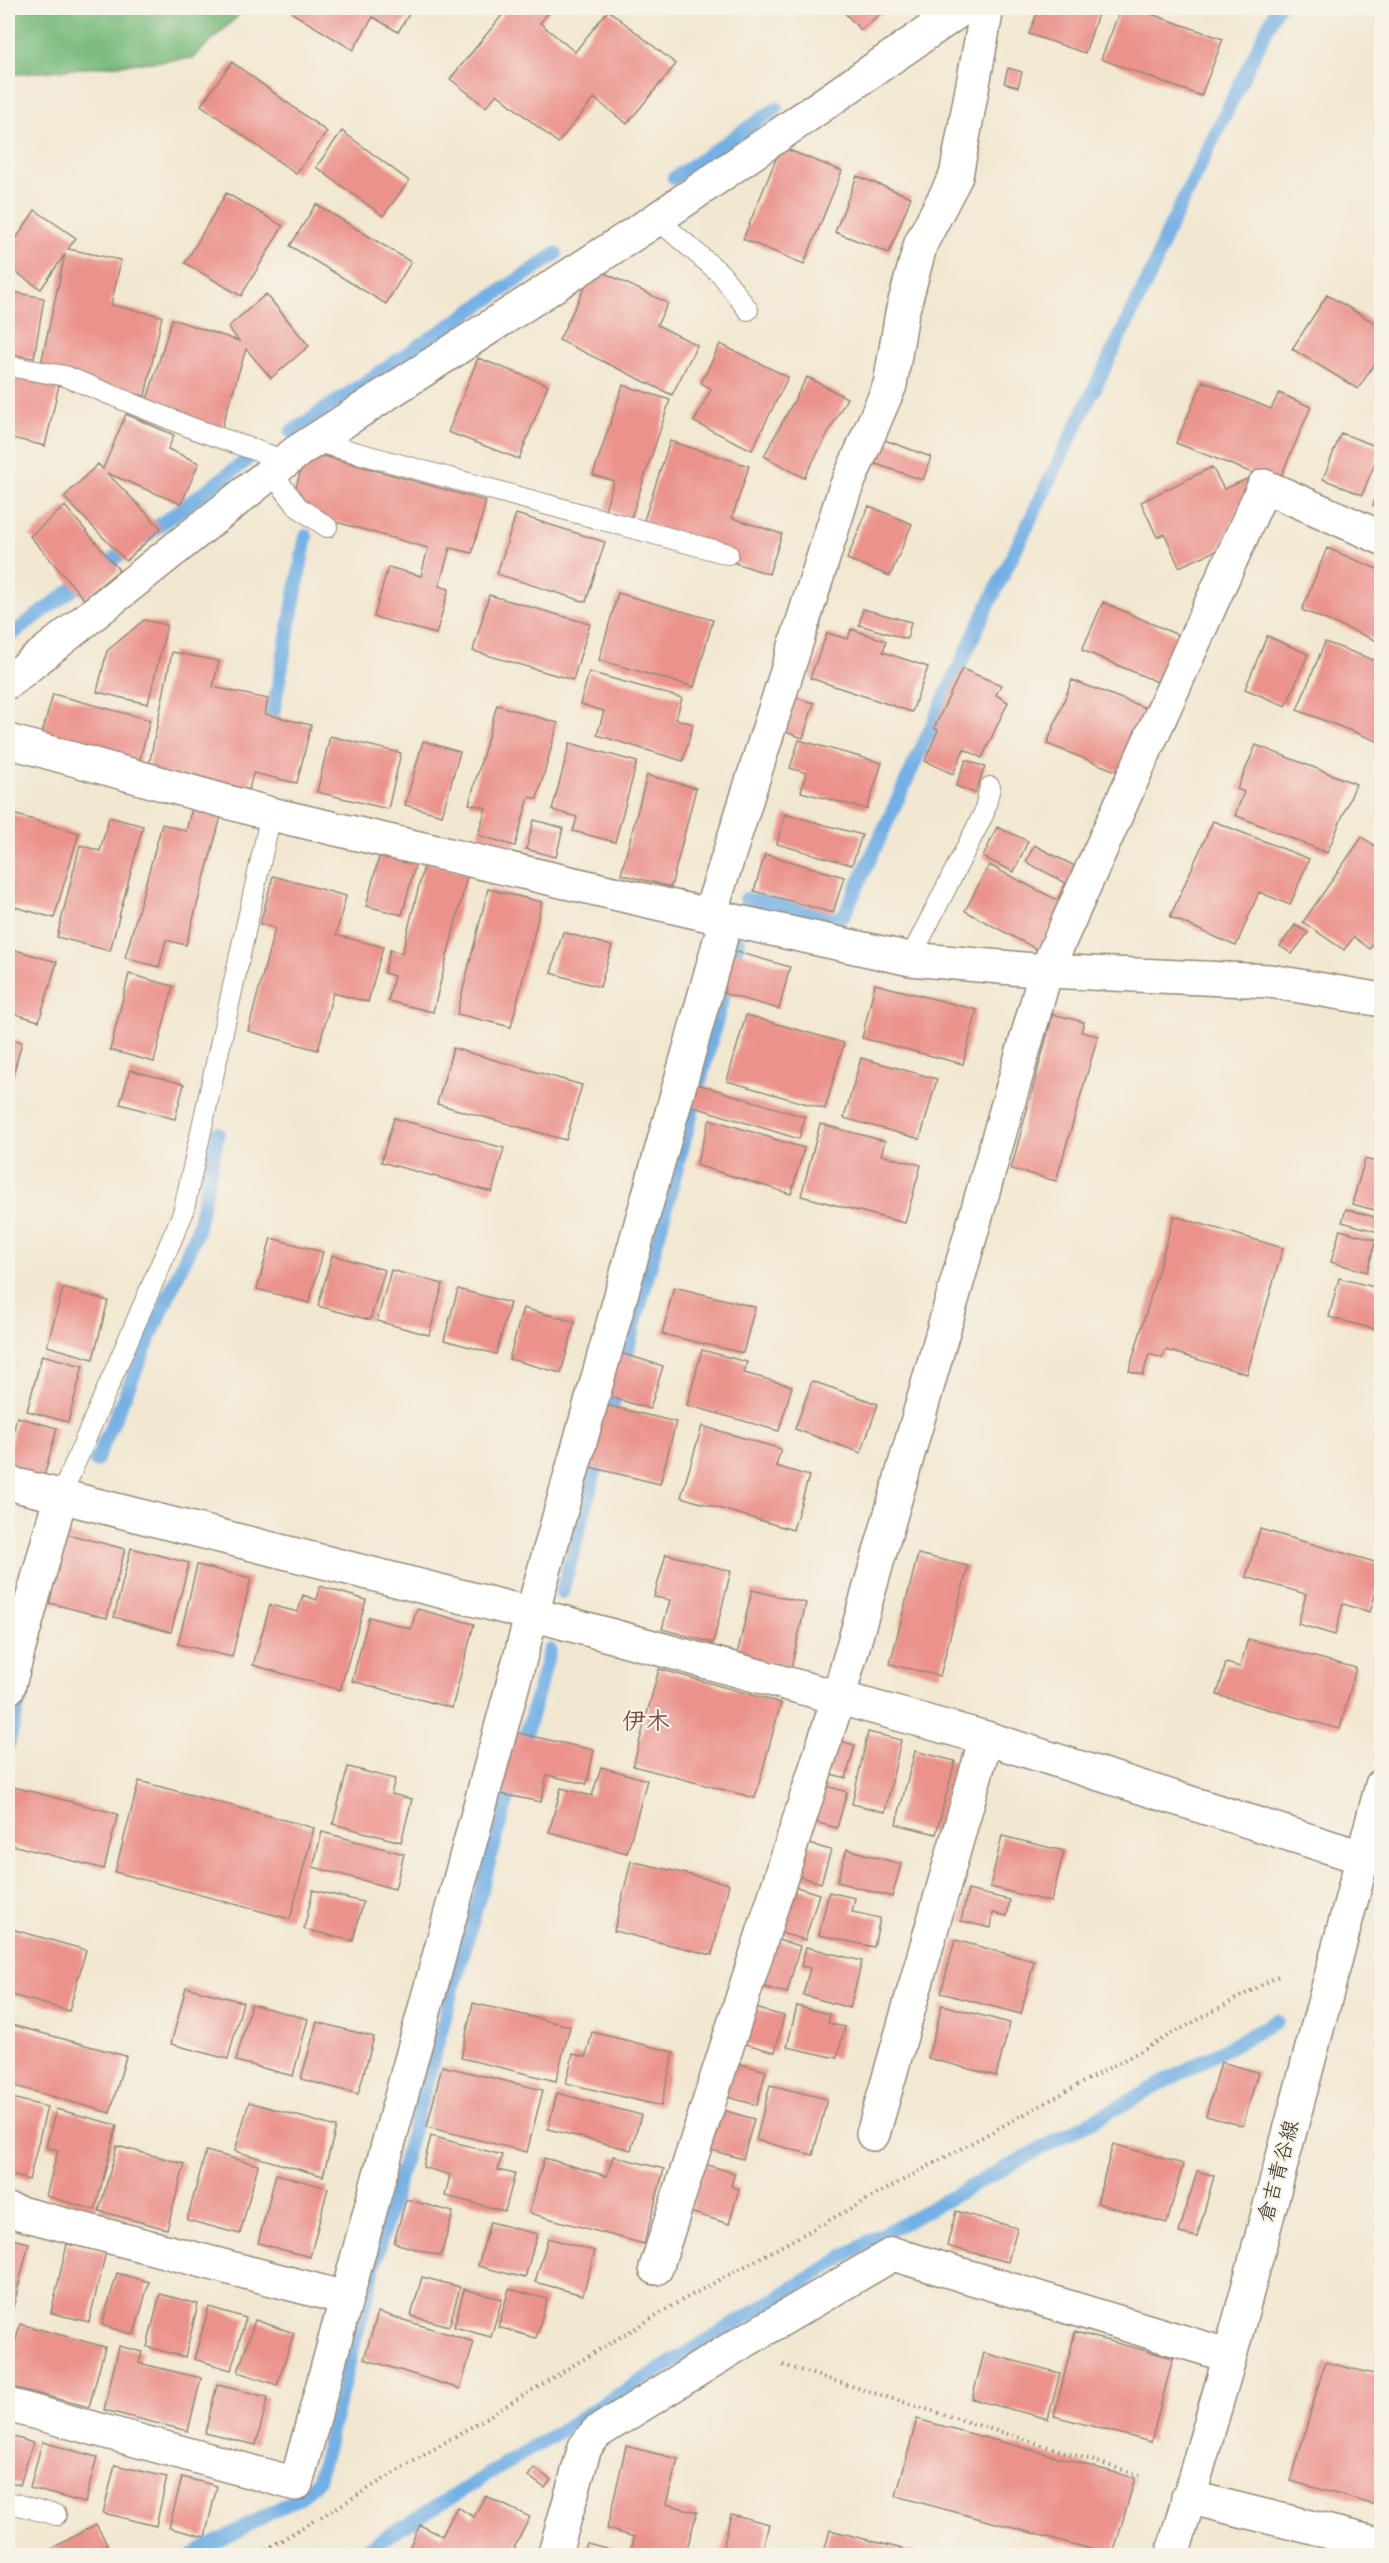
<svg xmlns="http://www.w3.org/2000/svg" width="1389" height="2563" viewBox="0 0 1389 2563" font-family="Itim,'Klee One',sans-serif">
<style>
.forest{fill:#78ba7d;stroke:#5a724e;stroke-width:1.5}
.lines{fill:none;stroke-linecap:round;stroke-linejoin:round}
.stream{stroke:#73b0e5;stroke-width:14}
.building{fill:#eb928c}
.service-casing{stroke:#968978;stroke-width:22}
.minor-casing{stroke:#968978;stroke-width:36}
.primary-casing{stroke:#968978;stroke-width:36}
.path{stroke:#968978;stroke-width:4;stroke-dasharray:1.5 4.5;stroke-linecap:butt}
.service{stroke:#fff;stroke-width:20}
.minor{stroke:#fff;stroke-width:33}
.primary{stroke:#fff;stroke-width:33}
.labels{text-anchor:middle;stroke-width:4.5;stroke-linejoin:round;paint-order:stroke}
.street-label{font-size:21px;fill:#3b2a1e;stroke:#f7f3e8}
.quarter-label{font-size:24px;font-weight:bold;fill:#794e44;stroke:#f7f3e8}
</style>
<rect width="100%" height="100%" fill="#f7f3e8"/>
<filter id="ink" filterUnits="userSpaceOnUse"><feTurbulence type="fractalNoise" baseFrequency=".0167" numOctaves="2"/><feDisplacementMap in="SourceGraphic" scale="12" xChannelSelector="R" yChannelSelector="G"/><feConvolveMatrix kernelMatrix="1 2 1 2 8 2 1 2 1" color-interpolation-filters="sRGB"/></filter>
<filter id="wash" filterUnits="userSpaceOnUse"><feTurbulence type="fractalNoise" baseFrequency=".008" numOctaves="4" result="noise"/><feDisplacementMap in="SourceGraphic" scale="24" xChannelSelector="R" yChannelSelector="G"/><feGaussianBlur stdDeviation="1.35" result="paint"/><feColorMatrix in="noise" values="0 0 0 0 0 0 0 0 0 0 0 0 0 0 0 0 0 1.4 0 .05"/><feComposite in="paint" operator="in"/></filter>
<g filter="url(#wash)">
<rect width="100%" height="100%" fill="#f2e8d1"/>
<path class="forest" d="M8 8H246L193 58 8 75Z"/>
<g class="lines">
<path class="stream" d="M674 178 777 108
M291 432 556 254
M8 637 246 461
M269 734 306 536
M746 899 835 919 844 915 982 618 1154 267 1164 239 1277 8
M608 1423 738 941
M96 1461 197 1231 218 1133
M562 1592 600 1453
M8 1745 24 1683
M521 1751 550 1650
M191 2556 302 2496 318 2480 382 2238 513 1779
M355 2556 870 2241 1277 2021"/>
</g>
<g id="blocks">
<path class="building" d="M296 8H413L398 32 373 17 353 50 292 13Z
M508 8H552L540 23 575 52 608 10 676 64 627 124 594 98 558 143 497 94 486 107 450 79Z
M840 8H887L861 30Z
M1039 8H1100L1085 53 1029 34Z
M1121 8H1134L1223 39 1201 96 1101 59Z
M232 62 327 132 296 174 201 105Z
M1008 68 1022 72 1018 87 1004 83Z
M342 131 409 181 383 216 316 167Z
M781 147 842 171 804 264 743 239Z
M857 176 911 197 889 253 835 232Z
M226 193 283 226 241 296 185 263Z
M316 204 411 262 386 304 290 246Z
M35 210 76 238 68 249 121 260 111 305 162 316 145 396 39 373 65 254 41 289 8 267V251Z
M594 268 668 303 657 325 697 345 672 395 559 340Z
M8 291 44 298 34 358 8 354Z
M266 294 309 346 271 378 246 349 218 439 142 416 172 319 239 341 228 327Z
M1327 295 1382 327V352L1358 389 1292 349Z
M720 344 788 377 752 450 694 422 711 389 701 383Z
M478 358 548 385 519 459 448 432Z
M8 374 59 385 45 446 8 437Z
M807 377 847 398 804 478 764 456Z
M1203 381 1271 409 1279 393 1311 407 1278 483 1176 443Z
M623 385 670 400 631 518 605 509 614 481 593 475Z
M126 414 174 435 168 449 199 463 181 504 107 473 161 528 126 561 64 497 98 464 103 469Z
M1341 433 1381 448 1362 495 1323 479Z
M882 439 931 457 923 480 873 463Z
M670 441 749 466 732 518 782 534 769 574 640 532Z
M306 451 486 501 472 553 450 548 439 586 449 589 436 634 374 617 388 567 421 576 428 548 290 509Z
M1212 467 1224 489 1252 477 1220 549 1179 567 1165 534 1157 537 1141 502Z
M1381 483H1382V509L1373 505Z
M65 506 119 570 84 599 30 536Z
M869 506 912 524 890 576 847 559Z
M516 514 605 542 586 602 497 574Z
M1327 548 1382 571V643L1302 610Z
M618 593 713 620 694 687 599 660Z
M489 595 590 624 573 680 473 651Z
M1103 602 1182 637 1162 684 1082 650Z
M863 609 911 622 907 639 859 625Z
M144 620 167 625 148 704 97 692 107 651Z
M851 629 886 641 883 652 928 667 912 712 810 678 827 633 848 639Z
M1267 636 1308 654 1286 706 1245 689Z
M1325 642 1382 663V673L1376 687 1382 689V743L1297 710Z
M172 652 219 661 213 687 268 699 265 714 311 725 297 783 253 773 249 790 148 770Z
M962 669 1001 685 996 695 1008 702 982 758 964 749 953 774 925 761 938 730 934 728Z
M589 672 682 698 676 719 693 724 683 761 597 735 604 711 580 704Z
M1072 680 1146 708 1121 773 1047 744Z
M53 694 150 720 138 767 40 741Z
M794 697 814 703 803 738 783 731Z
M497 705 558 723 537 799 529 797 515 846 478 835 486 808 469 804Z
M330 736 401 753 388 809 317 792Z
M799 740 882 763 867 809 801 792 806 773 790 768Z
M423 741 460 752 442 815 405 805Z
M570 743 637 762 615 842 573 831 577 817 552 810Z
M1256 745 1356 784 1327 853 1235 815 1244 792 1237 789Z
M966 760 985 767 975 793 956 786Z
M647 775 696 788 671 887 621 874Z
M193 805 222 813 186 945 166 940 159 967 125 958 162 824 186 831Z
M13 814 79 833 54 918 8 905V832Z
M785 814 862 835 852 865 777 844Z
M109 817 143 826 110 951 57 937 80 845 100 851Z
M534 820 563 828 556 857 526 849Z
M1213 821 1309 859 1290 905 1259 892 1236 946 1170 917Z
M997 827 1028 841 1014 872 983 857Z
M1362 837 1382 851V930L1370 949 1354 937 1344 950 1303 922Z
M383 842 419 851 402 915 366 906Z
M1034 845 1096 877 1051 925 1038 950 965 911 989 865 1057 900 1066 883 1026 862Z
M765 854 844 877 833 913 754 891Z
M425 862 468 873 433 1012 388 1001 394 976 384 973 390 950 402 953Z
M273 876 346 896 336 935 383 947 368 1002 333 993 318 1050 248 1031 275 928 260 924Z
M488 889 542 902 511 1027 457 1014Z
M1295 925 1308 933 1292 954 1280 946Z
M563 932 612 946 600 987 551 973Z
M713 945 790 967 779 1009 701 987Z
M8 948 57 962 39 1021 8 1012Z
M129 974 173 986 154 1062 110 1050Z
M875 984 977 1010 963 1064 862 1038Z
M1053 1014 1084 1022 1081 1032 1098 1036 1056 1181 1011 1169Z
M746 1015 844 1043 825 1109 727 1081Z
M8 1038 22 1042 8 1094Z
M453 1048 582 1085 566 1140 437 1104Z
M861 1058 937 1079 920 1139 844 1118Z
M130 1070 184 1084 175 1119 120 1104Z
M681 1079 805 1117 799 1139 675 1101Z
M394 1118 504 1148 492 1192 381 1162Z
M710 1119 804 1148 791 1194 696 1165Z
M820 1124 885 1141 881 1155 921 1165 905 1223 801 1196Z
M1365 1159 1382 1164V1212L1352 1204Z
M1346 1209 1382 1219V1233L1342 1222Z
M1174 1216 1283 1248 1247 1374 1166 1350 1162 1358 1149 1354 1143 1375 1129 1371Z
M1340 1230 1376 1240 1367 1272 1331 1262Z
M271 1238 323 1252 309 1303 257 1289Z
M332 1255 385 1270 370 1320 318 1306Z
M391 1270 443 1284 429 1335 377 1321Z
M1339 1278 1382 1289V1331L1329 1317Z
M674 1287 755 1307 743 1353 662 1334Z
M63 1288 108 1301 93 1359 47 1346Z
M458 1289 510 1303 496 1354 444 1340Z
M523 1308 575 1322 561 1373 509 1359Z
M607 1349 663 1366 650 1409 594 1392Z
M702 1350 747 1362 744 1373 792 1386 779 1431 687 1405Z
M42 1355 83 1366 68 1422 27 1411Z
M812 1381 878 1404 861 1453 795 1429Z
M589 1401 676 1422 660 1484 573 1463Z
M17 1417 57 1428 42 1484 8 1475V1454Z
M702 1426 781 1449 776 1466 809 1476 793 1530 681 1497Z
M44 1528 125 1549 107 1618 27 1597Z
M1260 1529 1382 1564V1574L1370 1612 1343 1604 1335 1635 1298 1624 1306 1594 1246 1577Z
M131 1548 189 1563 171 1632 114 1617Z
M666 1554 731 1571 713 1643 662 1629 670 1600 654 1597Z
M918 1554 968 1566 940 1676 890 1664Z
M197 1565 251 1578 232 1657 178 1644Z
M320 1586 366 1600 340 1690 253 1665 270 1605 298 1612 303 1595 317 1600Z
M752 1590 806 1603 791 1668 737 1655Z
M417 1609 474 1624 452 1708 352 1681 369 1617 411 1629Z
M1248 1639 1356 1668 1340 1729 1217 1695 1226 1663 1240 1667Z
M659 1669 781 1703 755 1798 633 1766Z
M504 1730 594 1750 587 1784 547 1775 541 1802 491 1792Z
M868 1732 901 1740 885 1812 852 1804Z
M811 1733 855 1745 846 1778 802 1766Z
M915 1751 955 1761 936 1834 896 1824Z
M348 1767 395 1779 391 1794 412 1799 401 1842 333 1824Z
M601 1767 647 1780 627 1853 549 1832 561 1788 592 1796Z
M803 1779 847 1792 837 1828 792 1816Z
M139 1781 314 1828 290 1919 115 1872Z
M10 1786 118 1814 104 1869 8 1844Z
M322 1832 404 1854 395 1889 313 1867Z
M1002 1836 1064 1851 1051 1902 990 1887Z
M787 1838 831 1850 821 1883 778 1870Z
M847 1849 901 1864 892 1897 837 1882Z
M631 1861 729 1884 712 1955 614 1931Z
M784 1883 819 1894 805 1940 761 1927Z
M313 1890 363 1902 353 1941 304 1929Z
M968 1890 1010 1900 1007 1916 993 1913 991 1928 961 1921Z
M829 1892 855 1898 852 1912 880 1918 874 1947 819 1935Z
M8 1928 86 1950 69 2011 8 1994Z
M774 1939 800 1946 787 1993 745 1982Z
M955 1940 1034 1961 1021 2014 941 1993Z
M806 1947 862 1961 850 2008 803 1995 810 1968 801 1966Z
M186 1987 243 2002 228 2059 171 2044Z
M473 2003 570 2026 556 2081 461 2058Z
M251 2004 308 2019 293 2076 236 2061Z
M942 2005 1010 2023 996 2076 928 2058Z
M748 2006 784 2016 775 2052 738 2042Z
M797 2006 830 2014 828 2023 845 2027 837 2058 787 2047Z
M317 2022 374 2037 358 2094 301 2079Z
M12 2025 126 2056 110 2113 8 2084V2042Z
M592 2032 674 2052 661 2106 566 2083 573 2054 586 2057Z
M730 2061 766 2071 757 2105 720 2095Z
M1221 2062 1258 2072 1243 2126 1206 2116Z
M442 2066 543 2090 527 2152 427 2127Z
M770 2085 827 2099 813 2155 756 2140Z
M557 2093 641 2115 631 2150 548 2129Z
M8 2097 47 2107 29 2180 8 2174Z
M249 2102 336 2127 323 2176 235 2151Z
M716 2108 754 2119 743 2159 704 2148Z
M56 2109 117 2125 95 2210 46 2196 58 2150 46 2147Z
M431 2136 502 2155 498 2170 515 2174 505 2211 445 2196 450 2175 423 2167Z
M1113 2144 1183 2164 1167 2223 1097 2203Z
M117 2146 185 2164 167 2229 99 2211Z
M206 2151 258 2165 240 2234 187 2220Z
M613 2156 664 2169 644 2244 529 2213 544 2158 607 2176Z
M704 2164 735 2173 731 2186 739 2189 729 2224 690 2212Z
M1197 2171 1214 2176 1197 2237 1179 2233Z
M276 2174 328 2188 310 2257 258 2243Z
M406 2199 453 2212 441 2256 394 2243Z
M956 2211 1017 2228 1008 2262 947 2246Z
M490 2222 537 2234 525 2278 478 2266Z
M8 2238 29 2243 12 2312 8 2311Z
M548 2238 595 2251 583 2295 535 2282Z
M67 2244 106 2252 89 2322 51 2313Z
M117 2273 149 2282 134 2335 102 2325Z
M422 2277 460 2287 449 2326 411 2316Z
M464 2289 502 2299 491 2337 454 2327Z
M509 2289 547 2299 536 2338 498 2327Z
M160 2294 198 2304 185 2357 147 2347Z
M209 2307 246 2318 231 2370 194 2359Z
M378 2312 474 2342 460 2389 364 2359Z
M255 2320 294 2333 277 2385 238 2372Z
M20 2324 105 2347 89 2407 8 2386V2372Z
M1075 2332 1173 2358 1151 2442 1054 2416Z
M119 2346 142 2352 139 2363 201 2378 188 2431 104 2410Z
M984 2353 1060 2373 1048 2419 972 2399Z
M1325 2362 1382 2376V2507L1291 2481Z
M217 2385 268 2397 256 2445 205 2433Z
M917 2419 1135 2478 1113 2555 896 2496Z
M8 2435 33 2443 20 2485 8 2481Z
M42 2442 97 2457 85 2503 30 2488Z
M626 2446 678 2459 666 2504 697 2512 685 2556H652L631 2550 634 2537 607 2529Z
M115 2465 167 2477 156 2526 103 2513Z
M534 2468 551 2480 545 2488 528 2476Z
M182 2477 217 2486 205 2537 169 2528Z
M485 2496 530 2517 514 2548 523 2553 522 2556H405L420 2525 442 2536 457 2507 474 2517Z
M731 2514 769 2524 761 2556H721Z
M96 2524 114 2556H39Z
M830 2530 925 2555 924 2556H823Z
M587 2543 633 2555V2556H583Z"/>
</g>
</g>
<g filter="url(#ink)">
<use href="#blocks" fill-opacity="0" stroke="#968978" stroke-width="1.5"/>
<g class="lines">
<g class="service-casing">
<path id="service" d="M657 219 721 274 748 310
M8 366 65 376 192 428 286 461
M314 441 728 554
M271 472 298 507 327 527
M910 959 984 813 990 787
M60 1498 183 1213 271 814
M8 2502 56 2515"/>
</g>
<g class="minor-casing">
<path id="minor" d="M8 682 298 451 657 219 963 8
M8 741 271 814 726 919 910 959 1046 971 1270 981 1382 1000
M710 914 844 492 890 385 902 313 921 243 956 176 987 8
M8 1483 532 1614 986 1738 1361 1857
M8 1688 60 1498
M873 2134 986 1738
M8 2210 345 2298
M656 2268 838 1699 1046 971 1264 486 1382 538
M8 2405 296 2484 532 1614 726 919
M1188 2497 1382 2545
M554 2556 585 2447 596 2433 731 2349 893 2254 1230 2356"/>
</g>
<g class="primary-casing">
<path id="primary" d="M1172 2556 1230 2356 1382 1785"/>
</g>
<path class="path" d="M783 2365 1143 2476
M321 2517 677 2303 1282 1974
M256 2556 314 2520"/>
<use href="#service" class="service"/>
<use href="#minor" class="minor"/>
<use href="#primary" class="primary"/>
</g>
</g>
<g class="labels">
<g class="street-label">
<text transform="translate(1278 2171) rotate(-75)" y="7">倉吉青谷線</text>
</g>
<g class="quarter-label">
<text x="646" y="1729">伊木</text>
</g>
</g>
<rect width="1389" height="2563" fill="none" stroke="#f7f3e8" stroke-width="30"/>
</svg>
